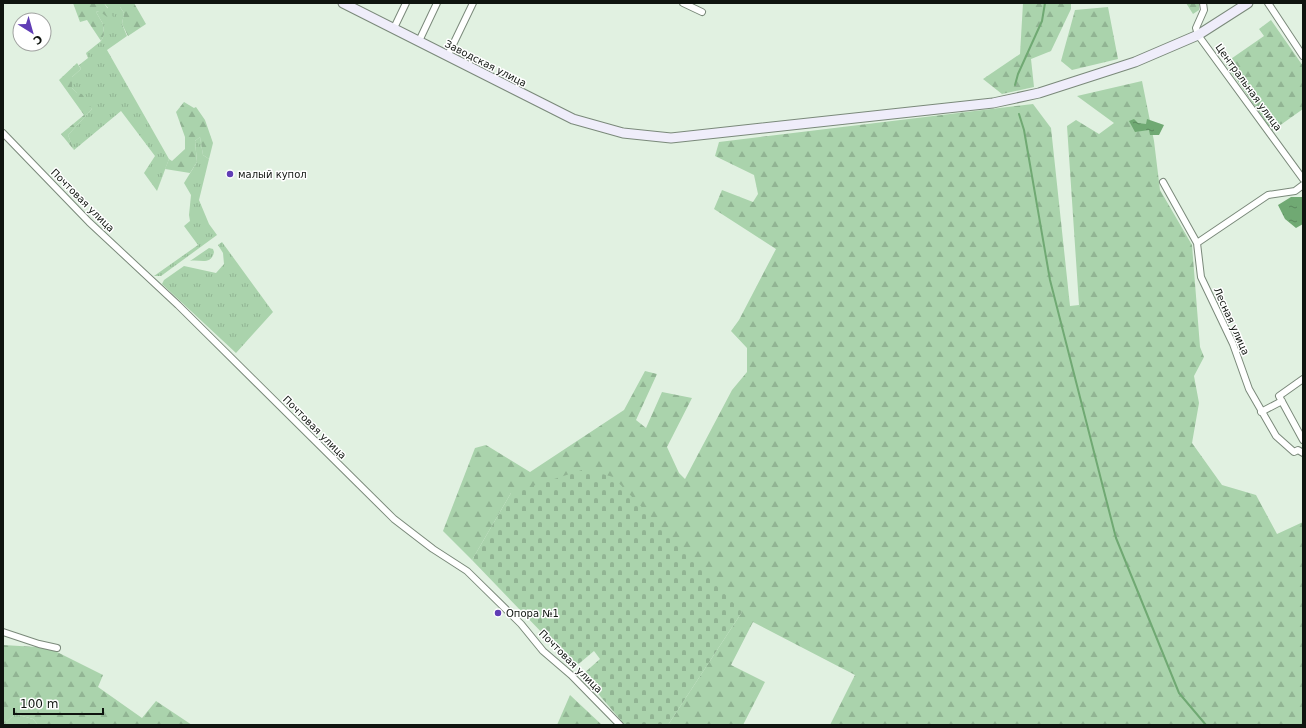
<svg xmlns="http://www.w3.org/2000/svg" width="1306" height="728" viewBox="0 0 1306 728" font-family="'DejaVu Sans',sans-serif">
<style>
.grass{fill:url(#grass-tufts)}
.forest{fill:url(#forest-firs)}
.cemetery{fill:url(#cemetery-stones)}
.water{fill:url(#water-ripples)}
.lines{fill:none;stroke-linecap:round;stroke-linejoin:round}
.stream{stroke:#70a973;stroke-width:2}
.street-casing{stroke:#7a897a;stroke-width:8}
.secondary-casing{stroke:#7a897a;stroke-width:11}
.street{stroke:#fff;stroke-width:6}
.secondary{stroke:#efedfa;stroke-width:9}
.poi-dot{fill:#603db5;stroke:#fff;stroke-width:1.5}
.labels{text-anchor:middle;stroke-width:3;stroke-linejoin:round;paint-order:stroke}
.street-label{font-size:10px;fill:#0f140f;stroke:#fff}
.poi-label{font-size:10px;fill:#0f140f;stroke:#fff;text-anchor:start}
</style>
<defs>
<pattern id="grass-tufts" width="24" height="20" patternUnits="userSpaceOnUse"><rect width="24" height="20" fill="#aad3ac"/><path d="M3 7l-1-3M5 7V3M7 7l1-3M15 17l-1-3M17 17v-4M19 17l1-3" fill="none" stroke="#91b493"/></pattern>
<pattern id="forest-firs" width="22" height="20" patternUnits="userSpaceOnUse"><rect width="22" height="20" fill="#aad3ac"/><path d="M5 1l3.5 6h-7zM16 11l3.5 6h-7z" fill="#91b493"/></pattern>
<pattern id="cemetery-stones" width="16" height="16" patternUnits="userSpaceOnUse"><rect width="16" height="16" fill="#aad3ac"/><path d="M2 7V4a2 2 0 0 1 4 0v3zM10 15v-3a2 2 0 0 1 4 0v3z" fill="#91b493"/></pattern>
<pattern id="water-ripples" width="26" height="14" patternUnits="userSpaceOnUse"><rect width="26" height="14" fill="#70a973"/><path d="M2 4q2-2 4 0t4 0M15 11q2-2 4 0t4 0" fill="none" stroke="#5a885d"/></pattern>
</defs>
<rect width="100%" height="100%" fill="#e1f1e1"/>
<path class="grass" d="M104 3H120V7L124 13 122 24 127 36 107 50 169 159 157 191 144 173 155 156 121 111 74 150 68 135 92 109 72 88V77L81 69 79 65 88 58 86 53 101 41 104 35 103 24 96 12 108 8Z
M200 137 203 155 209 159 199 200 209 224 217 235 161 276H154L198 245 184 226 190 221 189 215 191 195 184 183 197 162 195 141Z
M222 242 273 312 236 353 162 284 164 280 184 266 216 273 224 264 223 253 218 245Z
M209 248 213 249 214 252C211 266 200 259 190 261Z
M15 714 33 719 38 725H3Z"/>
<path class="forest" d="M73 3H104L113 17 110 19 99 11 96 12 103 24 104 35 101 41 87 20 80 22Z
M120 3H134L146 24 128 36 122 24 124 13 120 7Z
M1023 3H1071V9L1051 51 1031 59 1034 87 1002 94 983 79 1020 54Z
M1186 3H1199V10L1193 14Z
M1108 7 1118 59 1072 70 1061 61 1075 10Z
M1271 20 1303 66V109L1272 131 1225 63 1264 36 1259 29Z
M77 63 81 69 72 77V88L77 93 82 94 92 109 68 135 74 150 61 134 84 115 59 80Z
M1142 81 1154 141 1160 190 1192 245 1200 347 1204 357 1194 376 1199 403 1192 443 1222 485 1256 495 1277 534 1303 522V725H830L855 675 753 622 731 665 765 682 743 725H668L742 612 511 493 472 560 443 531 475 448 486 445 530 472 624 410 645 371 657 374 636 420 646 428 662 392 692 398 667 447 679 473 685 479 732 390 747 372V348L731 331 739 320 776 249 714 209 722 190 753 202 758 194 754 175 715 156 719 142 1033 104 1051 128 1070 306 1079 305 1067 126 1076 120 1099 134 1114 123 1077 96Z
M184 102 194 108 196 107 205 120 213 143 209 159 203 155 200 137 195 141 197 162 190 173 165 169 169 159 172 161 185 149V137L176 112Z
M3 645 37 647 55 651 103 675 98 687 142 718 156 701 192 725H38L33 719 15 714 3 725Z
M570 695 602 725H557Z"/>
<path class="cemetery" d="M585 469 613 477 742 612 668 725H625L582 675 600 659 594 651 575 667 472 560 511 493Z"/>
<path class="water" d="M1134 119 1138 123 1146 124 1147 119 1164 125 1159 135H1150L1149 130 1135 132 1129 121Z
M1291 197H1303V224L1296 228 1285 219 1278 205Z"/>
<g class="lines">
<path class="stream" d="M1015 85 1018 74 1042 21 1045 3
M1019 114 1024 130 1050 280 1116 538 1179 693 1206 725"/>
<g class="street-casing">
<path id="street" d="M683 3 702 12
M1203 3 1204 10 1196 28 1198 35 1303 179
M1268 3 1303 56
M394 28 406 3
M419 41 437 3
M448 55 473 3
M3 133 89 222 178 305 394 519 433 549 467 571 521 624 543 651 571 675 620 725
M1163 182 1197 243 1201 277 1233 344 1249 389 1276 436 1294 452 1298 450 1303 453
M1197 243 1268 195 1295 191 1303 185
M1303 379 1279 396 1303 440
M1261 412 1282 401
M3 632 39 644 57 648"/>
</g>
<g class="secondary-casing">
<path id="secondary" d="M343 3 573 119 623 133 671 138 993 103 1039 93 1135 62 1198 35 1248 3"/>
</g>
<use href="#street" class="street"/>
<use href="#secondary" class="secondary"/>
</g>
<g class="poi-dot">
<circle cx="230" cy="174" r="4"/>
<circle cx="498" cy="613" r="4"/>
</g>
<g class="labels">
<g class="street-label">
<text transform="translate(486 63) rotate(27)" y="4">Заводская улица</text>
<text transform="translate(1249 87) rotate(54)" y="4">Центральная улица</text>
<text transform="translate(83 200) rotate(45)" y="4">Почтовая улица</text>
<text transform="translate(1232 321) rotate(66)" y="4">Лесная улица</text>
<text transform="translate(315 427) rotate(45)" y="4">Почтовая улица</text>
<text transform="translate(571 661) rotate(45)" y="4">Почтовая улица</text>
</g>
<g class="poi-label">
<text x="238" y="178">малый купол</text>
<text x="506" y="617">Опора №1</text>
</g>
</g>
<rect width="1306" height="728" fill="none" stroke="#0f140f" stroke-width="8"/>
<g transform="translate(32 32) rotate(143)"><circle r="19" fill="#ffffff" stroke="#9fa19f"/>
<path d="M0-3L7 15L0 10L-7 15Z" fill="#603db5"/>
<text y="-6" font-size="11" font-weight="bold" text-anchor="middle" fill="#0f140f">С</text>
</g>
<path d="M14 708v6h89v-6" fill="none" stroke="#0f140f" stroke-width="2"/>
<text x="20" y="708" font-size="12" fill="#0f140f" stroke="#ffffff" stroke-width="3" paint-order="stroke">100 m</text>
</svg>
